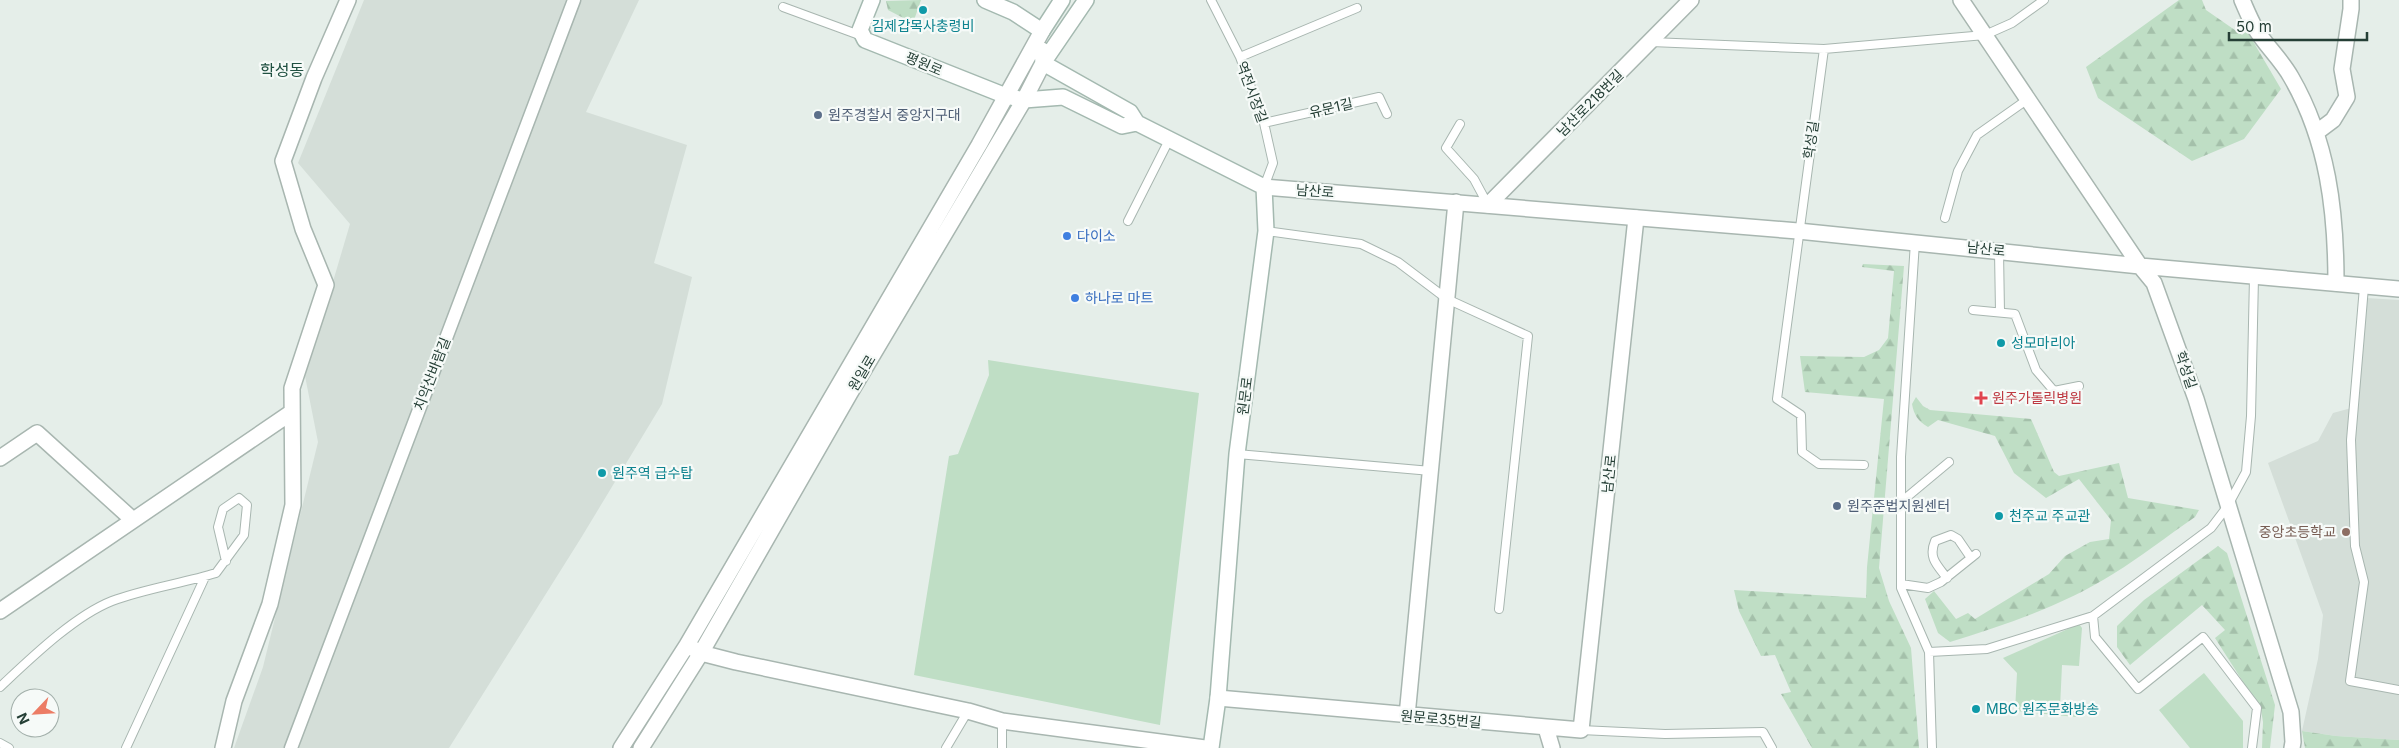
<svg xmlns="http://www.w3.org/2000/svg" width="2399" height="748" viewBox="0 0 2399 748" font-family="Inter,'Noto Sans KR',sans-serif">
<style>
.built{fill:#d4ded8}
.grass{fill:#bfdec5}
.forest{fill:url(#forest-firs)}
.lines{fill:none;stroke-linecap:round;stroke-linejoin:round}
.service-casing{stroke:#a8b6b0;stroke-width:10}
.pedestrian-casing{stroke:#a8b6b0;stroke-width:15}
.minor-casing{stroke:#a8b6b0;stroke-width:18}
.tertiary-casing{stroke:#a8b6b0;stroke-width:18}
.secondary-casing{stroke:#a4b9b0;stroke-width:18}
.service{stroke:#fff;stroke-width:8}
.pedestrian{stroke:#fff;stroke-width:12}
.minor{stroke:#fff;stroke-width:15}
.tertiary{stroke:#fff;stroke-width:15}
.secondary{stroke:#fff;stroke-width:15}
.culture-dot{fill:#0f9aa8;stroke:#f6faf8;stroke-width:2}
.service-dot{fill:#5c6f8a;stroke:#f6faf8;stroke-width:2}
.shop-dot{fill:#3f7fe0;stroke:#f6faf8;stroke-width:2}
.health-dot{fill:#e0444e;stroke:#f6faf8;stroke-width:2}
.education-dot{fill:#8d6e63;stroke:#f6faf8;stroke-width:2}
.labels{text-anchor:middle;stroke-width:4.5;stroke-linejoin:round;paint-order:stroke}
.culture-label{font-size:14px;fill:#0d838f;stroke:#f6faf8;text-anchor:start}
.street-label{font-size:14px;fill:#253f36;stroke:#f6faf8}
.service-label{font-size:14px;fill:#4e5e75;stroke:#f6faf8;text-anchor:start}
.shop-label{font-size:14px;fill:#366cbe;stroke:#f6faf8;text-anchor:start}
.health-label{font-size:14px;fill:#be3a42;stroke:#f6faf8;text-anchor:start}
.education-label{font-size:14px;fill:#785e54;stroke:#f6faf8;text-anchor:end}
.quarter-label{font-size:16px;fill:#215142;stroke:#f6faf8}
</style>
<defs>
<pattern id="forest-firs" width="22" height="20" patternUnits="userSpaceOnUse" patternTransform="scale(1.25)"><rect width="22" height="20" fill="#bfdec5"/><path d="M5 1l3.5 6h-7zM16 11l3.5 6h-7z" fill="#a4c0aa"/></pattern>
</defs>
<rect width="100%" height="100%" fill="#e5eee9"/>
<path class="built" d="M364 0H639L586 112 687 145 654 263 692 277 662 404 581 538 449 748H234L263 667 318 442 305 376 350 224 298 163Z
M2366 298 2399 300V740L2336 736 2302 731 2318 659 2323 615 2268 463 2318 441 2333 413 2355 407Z"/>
<path class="grass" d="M988 360 1199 393 1160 725 914 675 949 456 958 454 989 375Z
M2079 624 2082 628 2079 666 2062 665 2060 708 2077 709 2076 717 2015 711 2017 673 2003 658Z
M2204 673 2243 721V748H2190L2159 710Z"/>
<path class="forest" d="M921 0 913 23 888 10 886 1Z
M2179 0H2202L2206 10 2242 35 2247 31 2281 89 2244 139 2192 161 2098 98 2086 67Z
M1863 264 1904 266 1879 568 1889 601 1911 648 1919 748H1812L1781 694 1791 692 1775 655 1761 656 1739 611 1734 590 1866 598 1867 567 1884 399 1805 392 1800 356 1864 357 1879 350 1888 338 1894 271 1862 267Z
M1916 397 1923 406 1930 410 2031 419 2054 472 2059 476 2119 463 2128 498 2199 510 2195 517C2167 536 2141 557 2113 574 2064 605 2005 625 1950 642L1938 633 1925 599 1934 591 1956 619 1968 613 1975 619 2049 574 2065 556 2090 542 2109 539 2111 520 2079 479 2046 498 2014 473 1995 436 1938 420 1928 427C1918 421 1914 415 1912 404Z
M2218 546 2227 553 2275 705 2270 748H2262L2263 722 2261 710 2215 638 2225 630 2202 605 2130 665 2117 647V626L2144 600Z
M2302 731 2336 736 2399 740V748H2305Z"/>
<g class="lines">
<g class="service-casing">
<path id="service" d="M1211 0 1240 57 1264 123 1273 163 1264 187
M783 7 862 36
M1651 42 1824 49 1985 35 2012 23 2044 0
M1824 49 1777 399 1801 415 1802 452 1819 464 1864 465
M1240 57 1357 8
M1264 123 1379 97 1387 114
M1460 124 1446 148 1474 179 1488 205
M1945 218 1958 171 1977 135 2028 99
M1128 221 1169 140
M1266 231 1361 244 1398 262 1447 299 1528 336 1499 609
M1915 242 1901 457V588L1929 652 1932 748
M1999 251 2000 312
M2364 287 2351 440 2355 546 2364 582 2350 681 2399 690
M1973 310 2015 314 2036 370 2054 391 2079 386
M1237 454 1431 471
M1901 502 1949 462
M1947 578C1937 565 1928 558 1935 541L1951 535 1958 539 1971 558
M1901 584 1928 588 1941 582 1976 554
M2093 616 2095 637 2138 689 2203 637 2257 708 2252 748
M1929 652 1987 649 2093 616 2211 528 2227 507 2246 472 2251 416 2254 277
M0 687C30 659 74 616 112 601 143 589 184 583 216 573L244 535 247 505 239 498 223 509 218 527 226 561
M1581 730 1665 734 1763 732 1772 748
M0 743 9 748
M126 748 205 577
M946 748 968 711
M1002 748V721"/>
</g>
<g class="pedestrian-casing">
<path id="pedestrian" d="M291 748 574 0"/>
</g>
<g class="minor-casing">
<path id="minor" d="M2242 0C2246 9 2250 19 2255 28 2265 45 2281 59 2291 77 2328 141 2336 211 2336 283
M2317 132 2333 120 2347 97 2342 69 2351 9V0
M1488 205 1691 0
M0 458 37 433 133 520
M0 611 292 412
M1218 698 1581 730 1636 218
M1407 716 1456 202
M1546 728 1552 748
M223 748 234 701 270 604 293 505 292 388 326 285 303 229 283 161 314 78 348 0"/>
</g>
<g class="tertiary-casing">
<path id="tertiary" d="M1961 0 2140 266 2154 283 2196 399 2291 712 2293 742 2292 748
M1264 187 1798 231 2140 266 2399 289
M692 648 701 653 736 662 968 711 1002 721 1205 748
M621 748 687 645 979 145 1042 31
M641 748 701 653 850 393 1024 100 1043 63 1042 50"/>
</g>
<g class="secondary-casing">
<path id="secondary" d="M872 0 860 30 865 40 1006 96 1024 100 1063 97 1122 126 1137 123
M985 0 1013 12 1042 31 1062 0
M1086 0 1043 63 1130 112 1137 123 1264 187 1266 231 1237 454 1218 698 1211 748"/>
</g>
<use href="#service" class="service"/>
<use href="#pedestrian" class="pedestrian"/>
<use href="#minor" class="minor"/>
<use href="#tertiary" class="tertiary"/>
<use href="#secondary" class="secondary"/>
</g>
<g class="culture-dot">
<circle cx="923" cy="10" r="5"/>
<circle cx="2001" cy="343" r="5"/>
<circle cx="602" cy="473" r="5"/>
<circle cx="1999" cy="516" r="5"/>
<circle cx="1976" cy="709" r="5"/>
</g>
<g class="service-dot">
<circle cx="818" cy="115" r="5"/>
<circle cx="1837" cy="506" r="5"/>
</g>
<g class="shop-dot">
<circle cx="1067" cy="236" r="5"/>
<circle cx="1075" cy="298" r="5"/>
</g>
<path class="health-dot" d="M1978.5 390.5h5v5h5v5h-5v5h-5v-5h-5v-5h5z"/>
<circle class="education-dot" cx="2346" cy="532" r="5"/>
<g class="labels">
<g class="culture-label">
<text x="923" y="31" text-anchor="middle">김제갑목사충령비</text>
<text x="2011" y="348">성모마리아</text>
<text x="612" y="478">원주역 급수탑</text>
<text x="2009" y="521">천주교 주교관</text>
<text x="1986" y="714">MBC 원주문화방송</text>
</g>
<g class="street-label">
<text transform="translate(924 64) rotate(23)" y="5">평원로</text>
<text transform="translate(1252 92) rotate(70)" y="5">역전시장길</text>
<text transform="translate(1590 103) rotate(-45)" y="5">남산로218번길</text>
<text transform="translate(1331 108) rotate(-13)" y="5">유문1길</text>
<text transform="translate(1811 140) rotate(-82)" y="5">학성길</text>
<text transform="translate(1315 191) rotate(4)" y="5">남산로</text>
<text transform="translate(1986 249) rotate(6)" y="5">남산로</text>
<text transform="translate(2186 370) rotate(71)" y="5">학성길</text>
<text transform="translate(862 373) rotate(-59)" y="5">원일로</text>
<text transform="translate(432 374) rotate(-69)" y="5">치악산바람길</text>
<text transform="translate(1245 396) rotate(-83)" y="5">원문로</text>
<text transform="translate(1609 474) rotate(-84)" y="5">남산로</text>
<text transform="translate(1441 719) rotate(5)" y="5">원문로35번길</text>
</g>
<g class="service-label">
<text x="828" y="120">원주경찰서 중앙지구대</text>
<text x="1847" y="511">원주준법지원센터</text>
</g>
<g class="shop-label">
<text x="1077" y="241">다이소</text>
<text x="1085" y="303">하나로 마트</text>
</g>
<g class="health-label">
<text x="1992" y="403">원주가톨릭병원</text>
</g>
<g class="education-label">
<text x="2336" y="537">중앙초등학교</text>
</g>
<g class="quarter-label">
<text x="282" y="76">학성동</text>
</g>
</g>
<g transform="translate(35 713) rotate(245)"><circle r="24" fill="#f6faf8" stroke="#a2afaa"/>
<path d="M0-4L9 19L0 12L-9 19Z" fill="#ec7c65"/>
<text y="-8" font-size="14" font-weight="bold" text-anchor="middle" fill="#253f36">N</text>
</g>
<path d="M2229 32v8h138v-8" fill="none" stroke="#253f36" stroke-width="2.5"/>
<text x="2236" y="32" font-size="15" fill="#253f36" stroke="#f6faf8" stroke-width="4" paint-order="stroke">50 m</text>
</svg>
